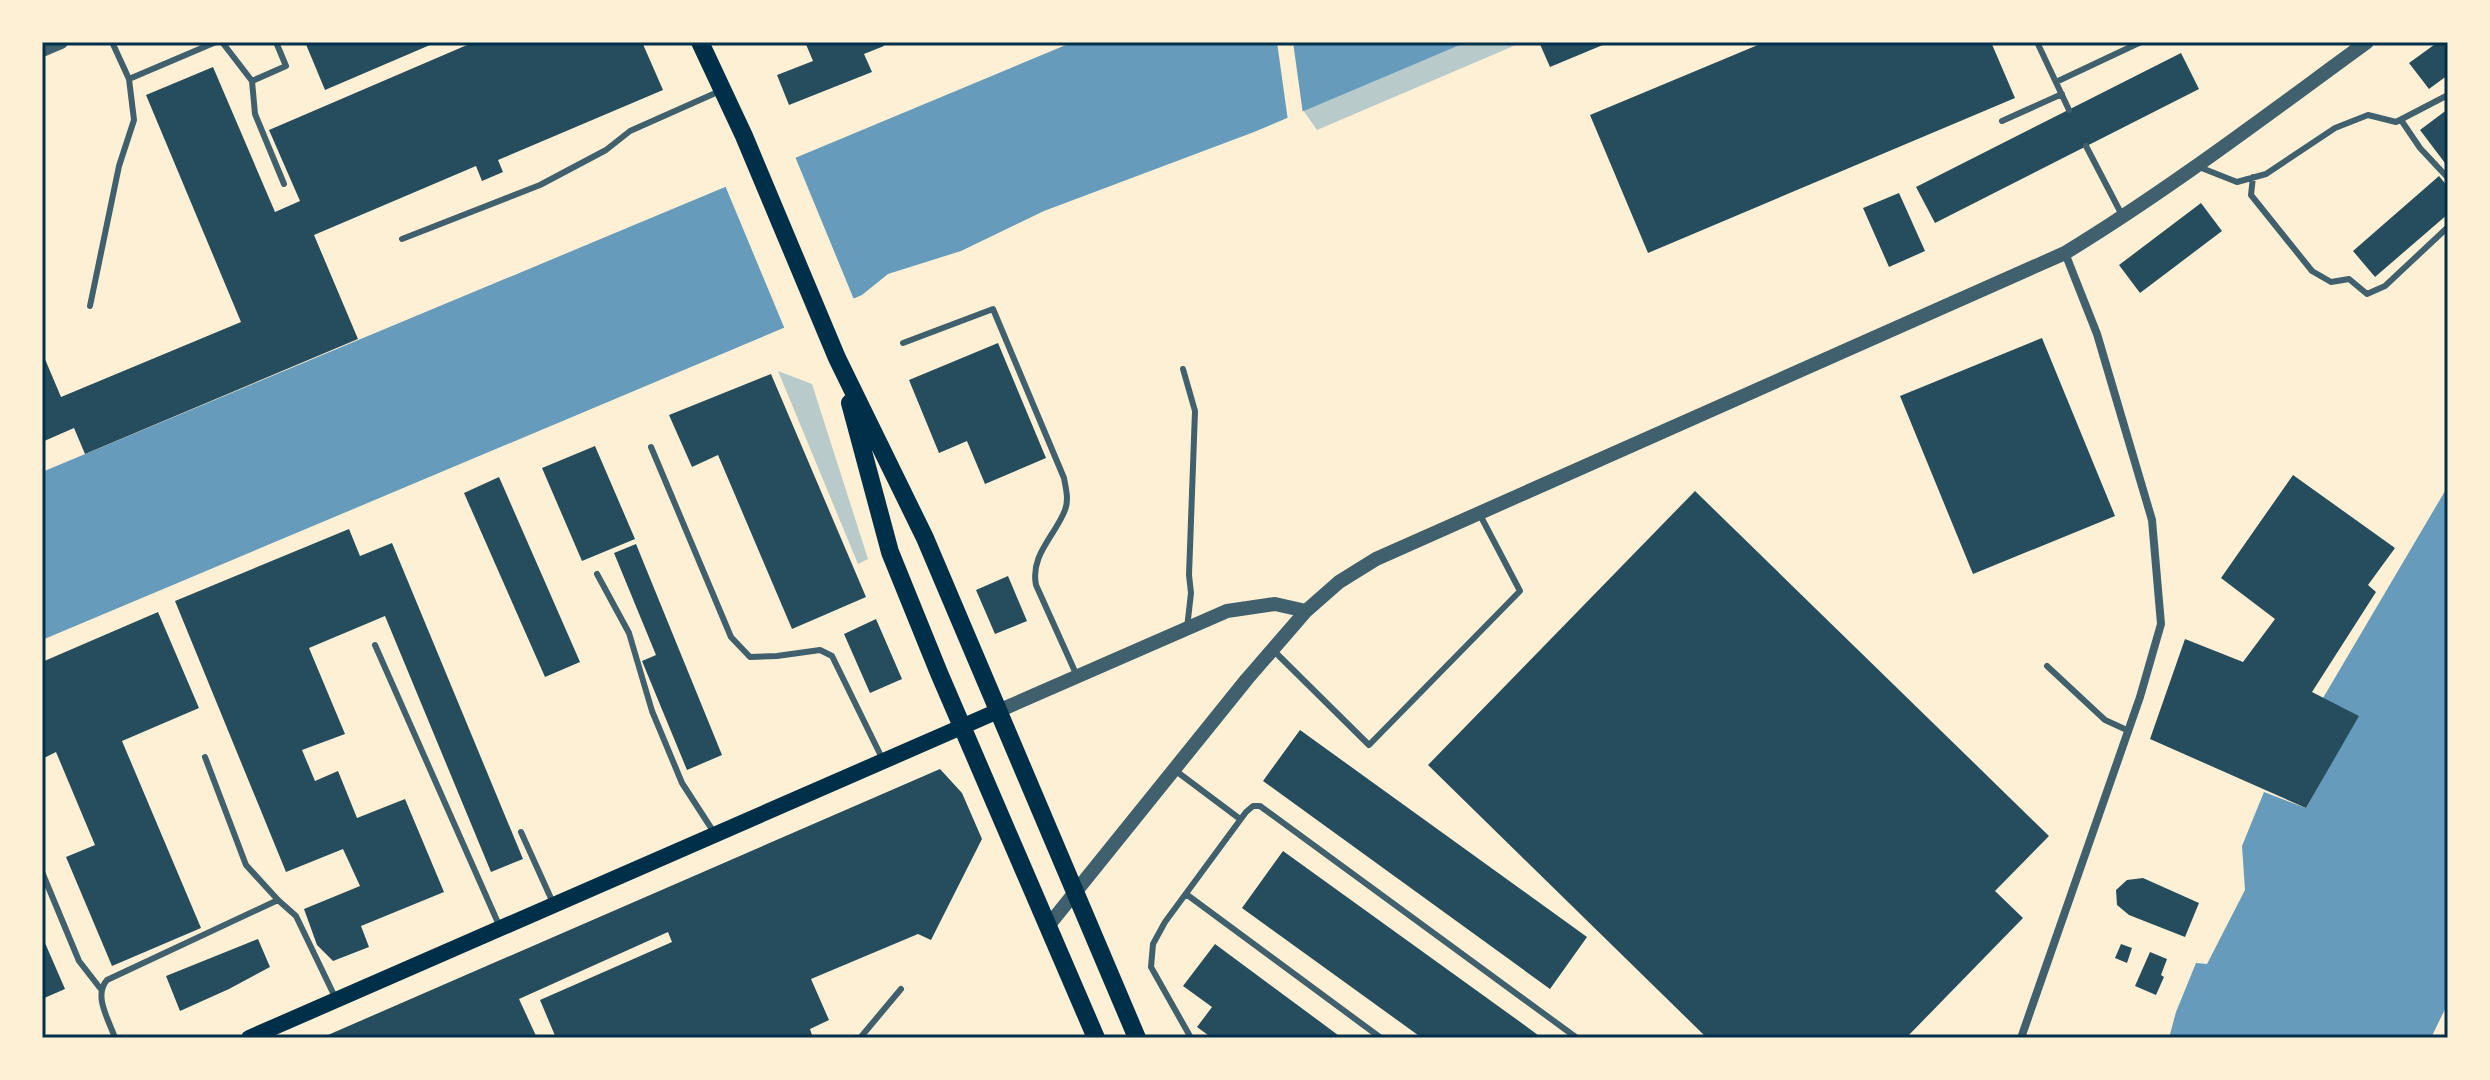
<svg xmlns="http://www.w3.org/2000/svg" width="2490" height="1080" viewBox="0 0 2490 1080" font-family="'Noto Sans',sans-serif">
<style>
.green{fill:#b9caca}
.water{fill:#669bbc}
.pier{fill:#fdf0d5}
.building{fill:#264d5e}
.lines{fill:none;stroke-linecap:round;stroke-linejoin:round}
.service{stroke:#3f606c;stroke-width:6}
.minor{stroke:#3f606c;stroke-width:8}
.tertiary{stroke:#3f606c;stroke-width:14}
.secondary{stroke:#003049;stroke-width:16}
.primary{stroke:#003049;stroke-width:18}
.neatline{fill:none;stroke:#003049;stroke-width:3}
</style>
<rect width="100%" height="100%" fill="#fdf0d5"/>
<path class="green" d="M1467 42H1523L1317 130 1303 110Z
M778 371 812 384 868 559 858 564Z"/>
<path class="water" d="M1073 42H1467L1254 132 1044 211 961 251 888 274 862 295 42 640V472Z
M2448 486V1003L2431 1038H2169L2176 1012 2196 963 2207 964 2245 890 2242 846 2264 792 2306 808 2358 716 2323 698Z"/>
<path class="pier" d="M1277 42H1293L1303 114 1288 121Z
M794 154 855 302 786 332 724 183Z"/>
<path class="building" d="M305 42H437L325 90Z
M474 42H642L663 90 498 160 503 172 482 181 476 166 314 235 358 339 85 454 74 428 42 442V352L61 397 241 322 146 95 213 67 275 212 300 201 269 130Z
M805 42H882L884 46 864 54 872 72 789 105 777 75 813 61Z
M1539 42H1610L1550 67Z
M1765 42H1991L2015 98 1648 253 1590 115Z
M2438 42H2448V75L2429 89 2409 63Z
M2181 53 2199 89 1935 223 1916 187Z
M2448 109V167L2420 130Z
M2439 176 2448 187V214L2375 277 2353 251Z
M1899 193 1925 251 1889 267 1863 208Z
M2201 203 2222 231 2140 293 2119 265Z
M2042 338 2115 516 1973 574 1900 396Z
M998 343 1046 458 985 484 967 441 939 453 909 380Z
M771 374 866 597 792 629 718 455 692 467 669 415Z
M595 446 635 539 582 561 542 468Z
M2293 475 2395 548 2368 585 2376 592 2312 692 2359 716 2306 808 2150 739 2185 639 2243 662 2275 619 2221 578Z
M499 477 580 662 545 677 464 493Z
M1695 491 2049 836 1995 891 2023 918 1906 1038H1707L1428 765Z
M349 529 360 556 392 543 523 859 491 872 385 616 309 648 345 734 302 750 315 781 338 771 357 818 405 799 444 892 361 926 369 947 333 961 317 945 304 909 360 886 343 849 286 872 175 601Z
M636 544 722 755 687 770 642 661 656 655 614 553Z
M1008 576 1027 621 995 634 976 590Z
M158 612 199 708 122 741 201 928 112 966 66 857 95 845 56 752 42 759V662Z
M876 619 902 679 870 693 844 634Z
M1300 730 1587 937 1550 989 1263 781Z
M940 769 962 793 982 839 931 940 918 934 811 979 829 1020 810 1029 813 1038H556L540 1000 672 942 668 932 519 999 537 1038H321Z
M1283 851 1523 1024 1542 1038H1422L1242 908Z
M2143 878 2199 903 2185 937 2129 915 2117 905 2116 890 2127 880Z
M42 936 65 989 42 999Z
M258 939 270 967 229 989 180 1011 166 976Z
M1215 944 1342 1038H1212L1197 1027 1212 1007 1183 986Z
M2121 944 2132 948 2127 963 2115 958Z
M2150 952 2167 959 2161 975 2164 977 2156 995 2135 986Z"/>
<g class="lines">
<path class="service" d="M112 42 129 79 216 42
M222 42 252 81 286 66 276 42
M2037 42 2069 110
M252 81 255 114 284 184
M2056 82 2141 42
M2401 120 2420 148 2448 178
M2002 121 2062 94
M2086 146 2123 217
M2199 167 2237 182 2266 174 2335 128 2368 115 2396 122 2448 95
M2253 177 2251 195 2312 271 2331 282 2349 279 2367 294 2385 286 2448 227
M402 239 540 185 606 150 630 131 720 91
M90 306 119 166 134 120 129 79
M903 343 993 309 1064 478C1066 489 1069 500 1065 510 1055 536 1030 555 1036 585L1077 676
M1183 369 1195 411 1189 575 1191 593 1187 628
M651 447 731 637 750 657 777 656 820 650 832 656 882 758
M597 574 629 633 652 711 682 783 715 834
M375 645 499 925
M1273 650 1369 745 1520 591 1479 513
M2047 666 2105 720 2129 731
M205 757 246 865 278 900
M1176 771 1240 819
M521 832 554 905
M42 872 79 961 100 988
M1186 894 1381 1038
M115 1038C109 1020 93 996 107 980L278 900 296 916 335 997
M860 1038 901 989
M1191 1038 1151 967 1153 944 1165 922 1246 812 1253 806H1260L1577 1038"/>
<path class="minor" d="M2021 1038 2140 697 2161 624 2152 520 2097 334 2065 253"/>
<path class="tertiary" d="M42 50 61 42
M998 711 1227 611 1275 604 1306 611
M1048 926 1247 679 1306 611 1339 582 1376 559 2065 253C2170 189 2268 114 2367 42"/>
<path class="secondary" d="M249 1038 998 711"/>
<path class="primary" d="M700 42 744 136 837 358 925 538 1137 1038
M850 403 890 552 939 673 1096 1038"/>
</g>
<rect width="2490" height="1080" fill="none" stroke="#fdf0d5" stroke-width="88"/>
<rect x="44" y="44" width="2402" height="992" class="neatline"/>
</svg>
